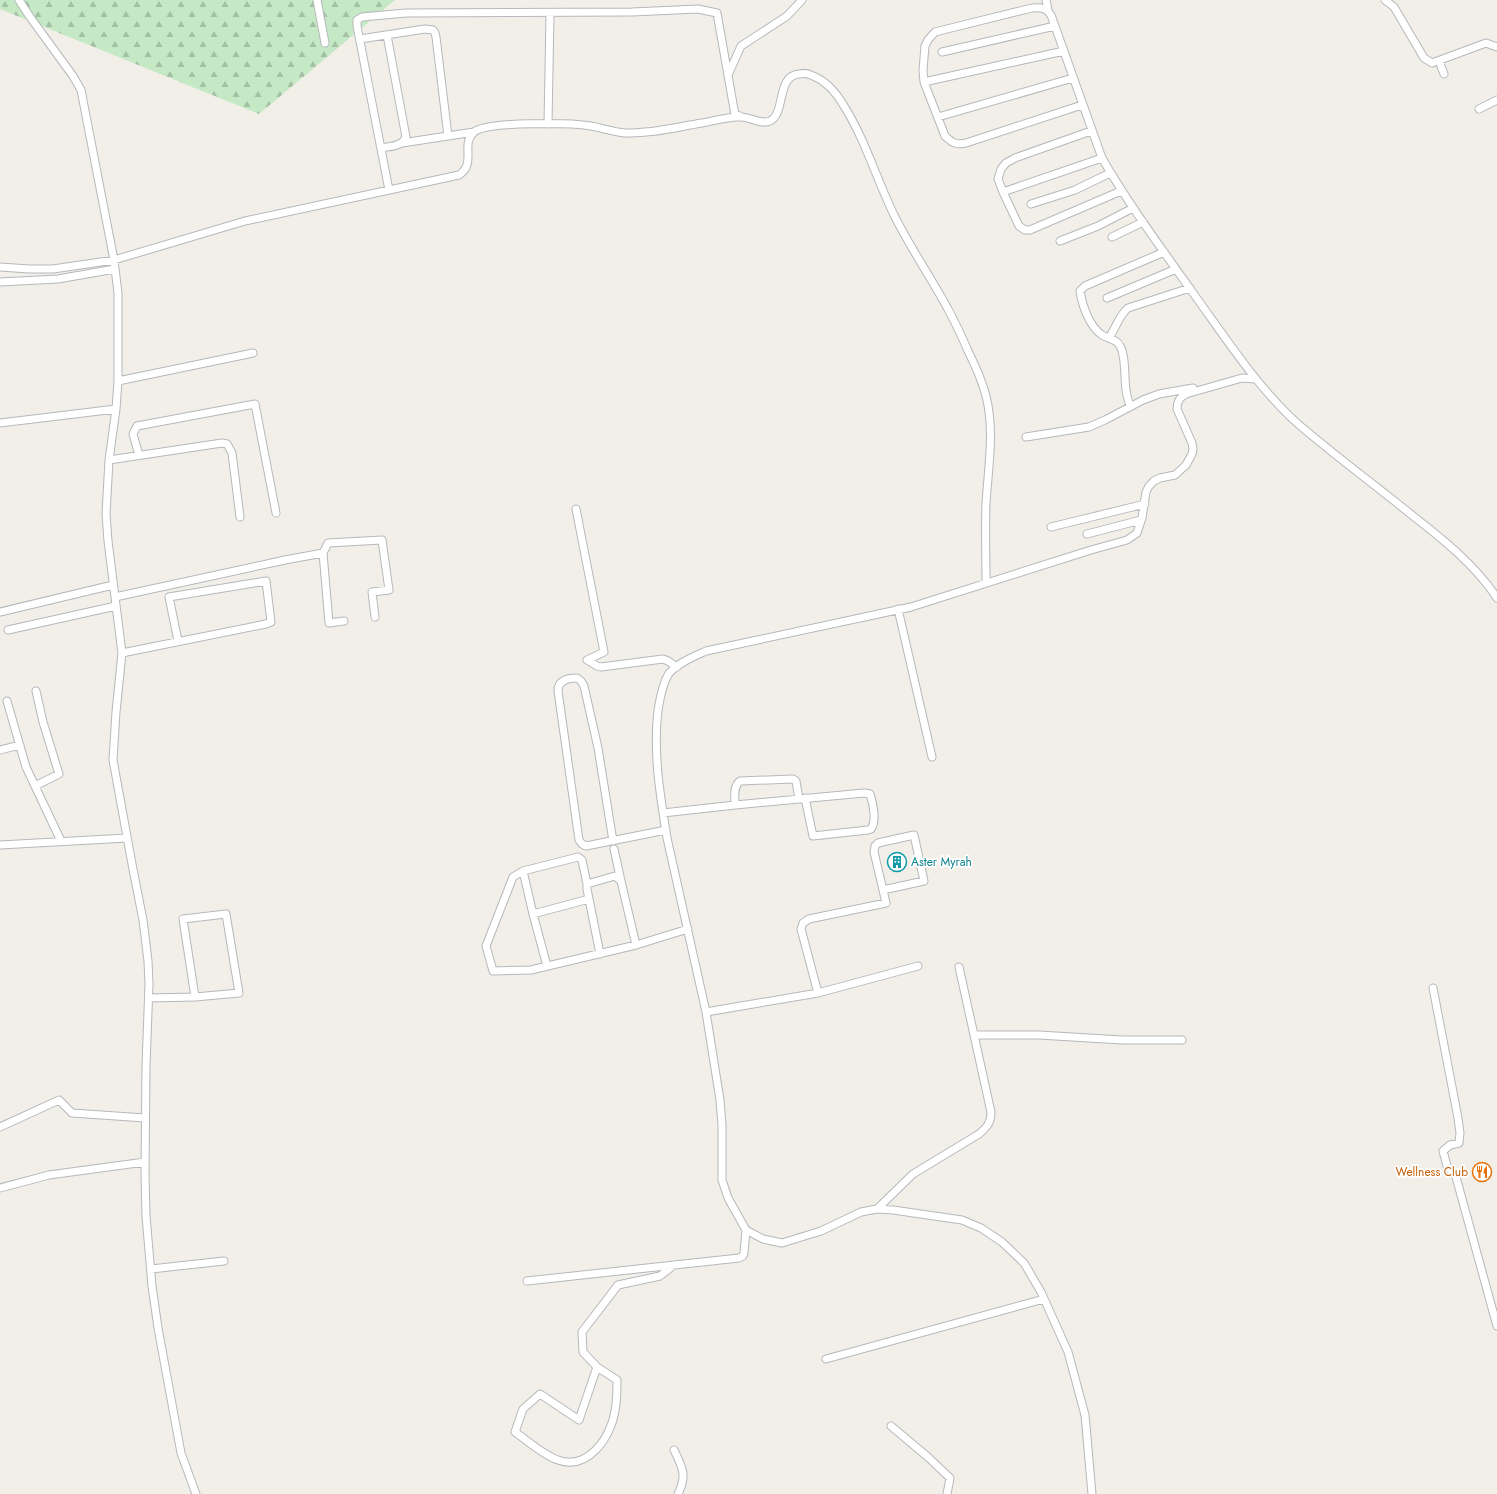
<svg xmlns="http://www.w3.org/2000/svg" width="1497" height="1494" viewBox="0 0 1497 1494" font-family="Jost,sans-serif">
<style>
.forest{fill:url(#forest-firs)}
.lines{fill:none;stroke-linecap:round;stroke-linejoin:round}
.minor-casing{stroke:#b5b8bc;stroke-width:9}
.minor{stroke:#fff;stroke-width:7}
.labels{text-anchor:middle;stroke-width:3.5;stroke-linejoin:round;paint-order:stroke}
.culture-label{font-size:12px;fill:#0d838f;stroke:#fff;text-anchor:start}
.food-label{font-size:12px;fill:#c56008;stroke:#fff;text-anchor:end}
</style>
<defs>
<pattern id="forest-firs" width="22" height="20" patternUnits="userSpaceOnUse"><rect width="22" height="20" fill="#c5e8c5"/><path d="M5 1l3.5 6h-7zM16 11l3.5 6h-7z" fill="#a3c0a4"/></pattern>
</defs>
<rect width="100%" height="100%" fill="#f1efe8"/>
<path class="forest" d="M0 0H395L259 114 0 9Z"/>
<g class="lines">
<g class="minor-casing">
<path id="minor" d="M19 0 30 17 73 76 81 90 114 260 118 293V381L116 409 109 460 106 514 108 541 122 653 116 712 113 760 132 864 143 920 148 961 149 984 146 1066 145 1174 146 1216 152 1286 158 1328 181 1453 196 1494
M317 0 325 43
M1046 0 1048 10
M1385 0 1394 7 1424 58 1432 63 1486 43 1497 47
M360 39 425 29 433 30 435 33 436 37 448 136
M942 52 1055 26
M1439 61 1444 74
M728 75 741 46 787 16 802 0
M924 82 1064 51
M1479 109 1497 100
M938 117 1073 78
M548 124 550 13
M1091 131 1015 158 1006 163 1001 169 998 179 1003 192 1019 226 1025 230H1030L1121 191
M402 143 474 132
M381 148C390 146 402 147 406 137L387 35
M1102 158C1129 205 1162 249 1193 293 1225 337 1257 387 1297 423 1334 455 1375 485 1413 516 1444 540 1476 566 1497 598
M389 190 357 26V20L362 17 406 13 632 12 698 9 717 13 735 115 740 116
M1003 192 1102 158 1051 15C1046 8 1041 7 1032 8L935 32 928 40 925 46 923 70 924 82 945 136C952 143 956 145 966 143L1082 105
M1031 204 1075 190 1110 173
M1112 237 1143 222
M1060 241 1098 226 1133 208
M0 267 29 269H53L114 260 245 221 459 175C477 163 460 144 474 132 489 121 571 123 591 126 602 128 613 132 625 133 650 134 677 127 702 123 714 121 729 116 741 117 750 117 761 125 770 121 786 113 776 76 799 74 803 73 808 73 813 76 826 81 837 94 844 106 866 141 877 181 895 217 911 249 932 279 949 311 956 324 962 337 968 351 975 365 982 380 986 396 995 432 988 468 986 504 985 530 986 556 986 582
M0 282 58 279 115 269
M1107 298 1176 269
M1109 338C1115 329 1120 314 1128 308L1190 288
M118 381 253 353
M1130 407C1129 401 1126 395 1126 389 1124 377 1126 356 1120 346 1117 339 1108 339 1102 335 1089 326 1082 305 1080 291L1085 286 1164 252
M0 423 116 409
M1026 437 1089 427 1105 420 1143 400 1159 394 1193 388
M139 455 133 434 137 426 255 404 276 513
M109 460 222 443 227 444 232 453 240 517
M576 509 604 652 587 660 597 666 601 667 663 659 668 661 677 667
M1051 527 1145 504
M1087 534 1141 520
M323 553 328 543 382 540 389 590 372 592 375 617
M115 597 285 560 323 553 329 623 344 621
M898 609 932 757
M0 612 113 585
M8 630 116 606
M122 653 266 624 271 622 266 581 169 597 178 641
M7 701 26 767 61 841
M0 750 20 745
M35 786 59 774 43 722 36 691
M735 805C735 797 733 786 740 781L793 779 796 781 799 799
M663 813 735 805 864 793 870 794C873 803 877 821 871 829L868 830 813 836 805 798
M613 841 598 748 584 686 581 681 577 678C568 678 558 680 558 691L579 840 582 844 586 846 666 830
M0 845 127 838
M614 849 621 881
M523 871 513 877 486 946 493 971 531 970 636 945 688 929
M587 884 582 860 578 857 523 871 533 914 589 899
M533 914 547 966
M600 954 587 889V884L615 876 621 881 636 945
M1433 988 1458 1118 1460 1133 1459 1143 1450 1145 1443 1151 1447 1166 1456 1177 1497 1326
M818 993 918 966
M149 998 195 997 239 993 226 914 183 919 195 997
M706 1012 818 993 801 929 803 923 809 919 886 903 883 890 924 881 914 835 878 843 875 846 874 852 883 890
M974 1035H1039L1122 1040H1182
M0 1127 59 1100 72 1113 145 1118
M0 1188 49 1175 145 1162
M877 1209 913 1174 979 1134C987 1127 991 1123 991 1112L959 967
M151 1269 224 1261
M527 1281 739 1258 743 1256 744 1253 746 1230
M826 1359 1044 1299
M597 1367 617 1380C617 1390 617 1401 615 1411 611 1437 588 1471 558 1460 543 1455 528 1441 515 1432L523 1409 540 1394 579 1420Z
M597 1367 583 1352 582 1332 618 1285 660 1276 674 1265
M891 1426 929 1458 950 1478 947 1494
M674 1450C683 1468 687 1476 678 1494
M1092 1494 1085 1415 1068 1352 1041 1292 1024 1263 1002 1242 981 1228 962 1220 893 1210 877 1209 861 1212 821 1231 782 1243 763 1239 746 1230 728 1198 722 1180V1125L720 1100 706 1012 667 838C660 795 653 753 658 710 660 699 662 685 668 675 675 664 695 656 706 651L911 607 1091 550 1127 540 1137 533 1142 518 1146 492 1149 486 1154 481 1160 478 1175 475 1186 465 1192 454 1193 449 1192 443 1177 409C1177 401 1180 397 1186 394L1242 378 1256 379"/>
</g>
<use href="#minor" class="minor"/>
</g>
<defs>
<g id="building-ring" transform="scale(1)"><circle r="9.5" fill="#fff" stroke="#0f9aa8" stroke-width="1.5"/><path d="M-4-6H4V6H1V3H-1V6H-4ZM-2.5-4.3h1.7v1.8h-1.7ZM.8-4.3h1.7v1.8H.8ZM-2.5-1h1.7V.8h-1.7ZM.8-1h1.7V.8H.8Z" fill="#0f9aa8"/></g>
<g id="restaurant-ring" transform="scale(1)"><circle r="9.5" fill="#fff" stroke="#e8710a" stroke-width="1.5"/><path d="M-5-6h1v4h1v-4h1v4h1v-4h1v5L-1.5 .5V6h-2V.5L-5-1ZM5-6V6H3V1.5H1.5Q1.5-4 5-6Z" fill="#e8710a"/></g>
</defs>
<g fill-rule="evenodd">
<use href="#building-ring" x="897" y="862"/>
<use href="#restaurant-ring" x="1482" y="1172"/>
</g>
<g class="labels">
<g class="culture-label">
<text x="911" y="866">Aster Myrah</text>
</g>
<g class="food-label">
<text x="1468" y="1176">Wellness Club</text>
</g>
</g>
</svg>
